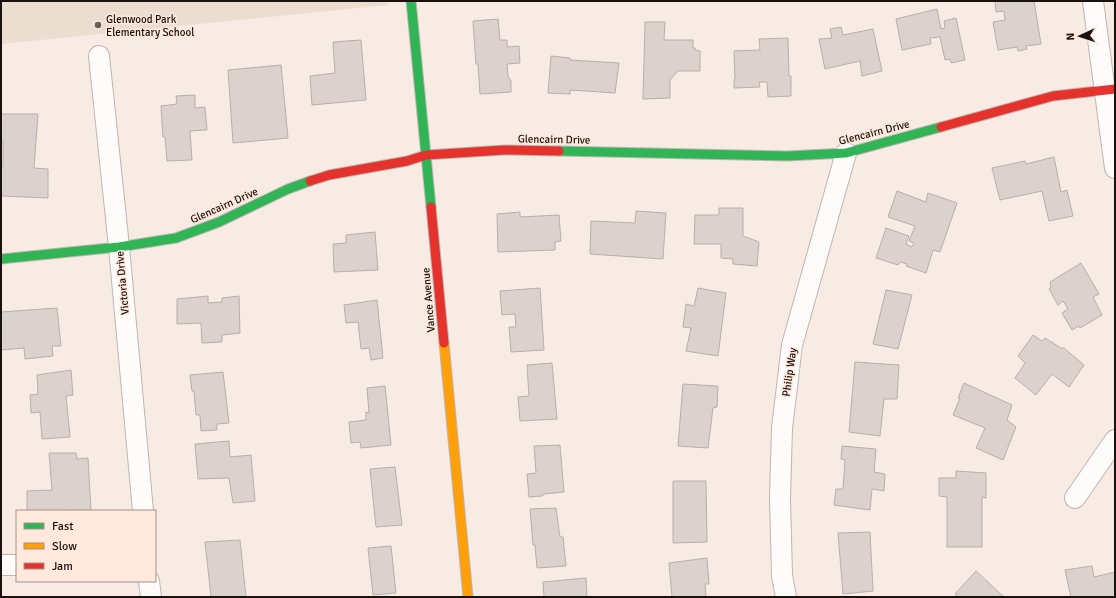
<svg xmlns="http://www.w3.org/2000/svg" width="1116" height="598" viewBox="0 0 1116 598" font-family="Signika,sans-serif">
<style>
.education{fill:#ebded0}
.building{fill:#dcd2cd;stroke:#b8afaa}
.lines{fill:none;stroke-linecap:round;stroke-linejoin:round}
.street-casing{stroke:#bfb6b0;stroke-width:22}
.fast-casing{stroke:#bfb6b0;stroke-width:11}
.slow-casing{stroke:#bfb6b0;stroke-width:11}
.jam-casing{stroke:#bfb6b0;stroke-width:11}
.street{stroke:#fefcfb;stroke-width:20}
.fast{stroke:#30b455;stroke-width:9}
.slow{stroke:#ff9f0a;stroke-width:9}
.jam{stroke:#e5322d;stroke-width:9}
.poi-dot{fill:#675e59;stroke:#ffe8dc;stroke-width:1.5}
.labels{text-anchor:middle;stroke-width:3;stroke-linejoin:round;paint-order:stroke}
.poi-label{font-size:11px;fill:#19120e;stroke:#ffe8dc;text-anchor:start}
.street-label{font-size:11px;fill:#19120e;stroke:#ffe8dc}
</style>
<rect width="100%" height="100%" fill="#f7ebe4"/>
<path class="education" d="M1 1H387L388 5 1 44Z"/>
<path class="building" d="M995 1H1034L1041 44 1026 46 1027 49 1018 51 1017 47 998 50 993 22 1005 20 1004 11 996 12Z
M937 9 941 29 945 28 944 21 956 18 965 60 951 63 950 59 945 60 940 37 930 38 931 44 902 50 896 19Z
M498 19 500 40H507V47L519 46 520 63 507 64 508 76 511 81V92L480 94 478 64H476L473 21Z
M645 22H665L664 40H693V48H695V50L700 51V71H678L670 80V98L643 99Z
M841 27 843 35 873 29 882 71 862 76 860 61 825 69 819 39 832 38 830 29Z
M788 38 789 76H791V96L768 97 767 82H759L760 87 734 88V79H735L734 51 760 50 759 39Z
M361 40 366 100 312 105 310 76 335 73 333 42Z
M551 56 570 58V60L619 63 615 93 570 90V94L548 93Z
M281 65 288 138 233 143 228 70Z
M195 95V108L205 107 207 130 190 131 192 160 167 161 165 137H163L161 106 177 104 176 96Z
M1 114H38L34 168 48 169V198L1 196V167H3V141H1Z
M1054 157 1061 192 1067 190 1073 216 1049 221 1042 191 1000 200 992 168 1025 161 1026 164Z
M897 191 926 202 928 193 957 203 940 252 933 250 926 273 906 266 907 264 900 262 898 265 876 258 886 228 909 236 906 244 912 247 914 243 909 241 915 226 888 217Z
M719 208H743V236L759 242 757 266 733 264V259L721 258V244H694L695 215H719Z
M636 211 666 213 663 259 590 254 591 221 635 223Z
M520 212V217L559 215 561 241 555 242V250L498 252 497 214Z
M375 232 378 270 334 272 333 244 346 243V235Z
M1081 263 1099 294 1093 297 1102 315 1080 328 1079 326 1072 330 1062 313 1068 309 1063 301 1058 305 1049 289 1051 287 1050 282Z
M540 288 544 350 511 352 509 327H516L515 314 502 315 500 291Z
M698 288 726 293 718 356 686 351 691 328 683 327 686 304 694 306Z
M886 290 912 295 898 349 873 344Z
M208 296V303L222 302V298L239 296 240 333 222 335V342L202 343 201 323 177 324V299Z
M377 300 383 358 371 360 369 348 361 349 358 322 346 323 344 305Z
M57 308 61 346H52L53 356 25 359 24 348 1 350V312Z
M1033 335 1042 341 1045 338 1061 348H1064L1084 365 1069 387 1052 374 1036 395 1015 378 1025 363 1018 356Z
M855 362 899 365 897 399H884L880 436 849 432Z
M552 363 557 419 520 421 518 397 529 396 527 365Z
M71 370 73 395 66 396 70 437 42 439 40 412 31 413 30 395 38 394 37 375Z
M223 372 229 423 217 424V430L201 431 200 415H196L194 391H192L190 375Z
M964 383 1012 405 1007 420 1016 427 1003 460 976 448 985 428 953 415 960 398H958Z
M683 384 718 386 717 407 713 408 708 448 678 446Z
M385 386 391 445 361 448 360 442 351 443 349 422 366 420V412L369 413 367 388Z
M229 441 230 457 251 455 255 501 233 503 229 478 198 479 195 444Z
M560 445 564 492 544 494 542 496 529 497 527 474 536 473 534 446Z
M842 446 876 449 874 472 885 474 884 491 872 489 870 510 834 505 836 489H843L845 460 841 459Z
M49 453H76L77 459 88 458 91 510 27 511V491L52 490Z
M395 467 402 525 376 527 370 469Z
M956 471 986 473V498L982 497V547H947V497L939 496V478H956Z
M673 481H706L707 542 673 543Z
M556 508 560 537H563L566 566 537 568 535 545H533L530 509Z
M870 532 873 591 843 594 838 533Z
M240 540 246 597H211L205 542Z
M391 546 396 593 373 595 368 548Z
M707 558 709 584H705L706 597H672L669 563Z
M1092 566 1094 577 1115 572V597H1071L1065 570Z
M976 571 1004 597H958L955 594Z
M586 578 587 597H544L543 582Z"/>
<g class="lines">
<g class="street-casing">
<path id="street" d="M1093 1 1115 168
M99 56 119 247 143 511
M1075 498 1115 440
M1 565H17
M149 581 151 597
M786 597 782 575 780 498 782 428 792 345 846 153"/>
</g>
<g class="fast-casing">
<path id="fast" d="M411 1 431 207
M559 151 788 156 846 153 941 127
M1 259 119 247 176 238 219 222 288 189 310 181"/>
</g>
<g class="slow-casing">
<path id="slow" d="M444 343 468 597"/>
</g>
<g class="jam-casing">
<path id="jam" d="M941 127 1053 96 1115 89
M310 181 329 175 407 161 426 155 504 150 559 151
M431 207 444 343"/>
</g>
<use href="#street" class="street"/>
<use href="#fast" class="fast"/>
<use href="#slow" class="slow"/>
<use href="#jam" class="jam"/>
</g>
<circle class="poi-dot" cx="98" cy="25" r="4"/>
<g class="labels">
<g class="poi-label">
<text x="106" y="23">Glenwood Park<tspan x="106" dy="13">Elementary School</tspan></text>
</g>
<g class="street-label">
<text transform="translate(874 132) rotate(-14)" y="4">Glencairn Drive</text>
<text transform="translate(554 139) rotate(1)" y="4">Glencairn Drive</text>
<text transform="translate(224 205) rotate(-24)" y="4">Glencairn Drive</text>
<text transform="translate(122 283) rotate(-95)" y="4">Victoria Drive</text>
<text transform="translate(428 300) rotate(-95)" y="4">Vance Avenue</text>
<text transform="translate(789 372) rotate(-82)" y="4">Philip Way</text>
</g>
</g>
<rect width="1116" height="598" fill="none" stroke="#19120e" stroke-width="4"/>
<rect x="16" y="510" width="140" height="72" fill="#ffe8dc" stroke="#a3928a"/>
<rect x="24" y="523" width="20" height="6" fill="#30b455" stroke="#a3928a"/>
<text x="52" y="530" font-size="12" fill="#19120e">Fast</text>
<rect x="24" y="543" width="20" height="6" fill="#ff9f0a" stroke="#a3928a"/>
<text x="52" y="550" font-size="12" fill="#19120e">Slow</text>
<rect x="24" y="563" width="20" height="6" fill="#e5322d" stroke="#a3928a"/>
<text x="52" y="570" font-size="12" fill="#19120e">Jam</text>
<g transform="translate(1080 36) rotate(267)" stroke="#ffe8dc" stroke-width="3" paint-order="stroke">
<path d="M0-3L7 15L0 10L-7 15Z" fill="#19120e"/>
<text y="-6" font-size="11" font-weight="bold" text-anchor="middle" fill="#19120e">N</text>
</g>
</svg>
